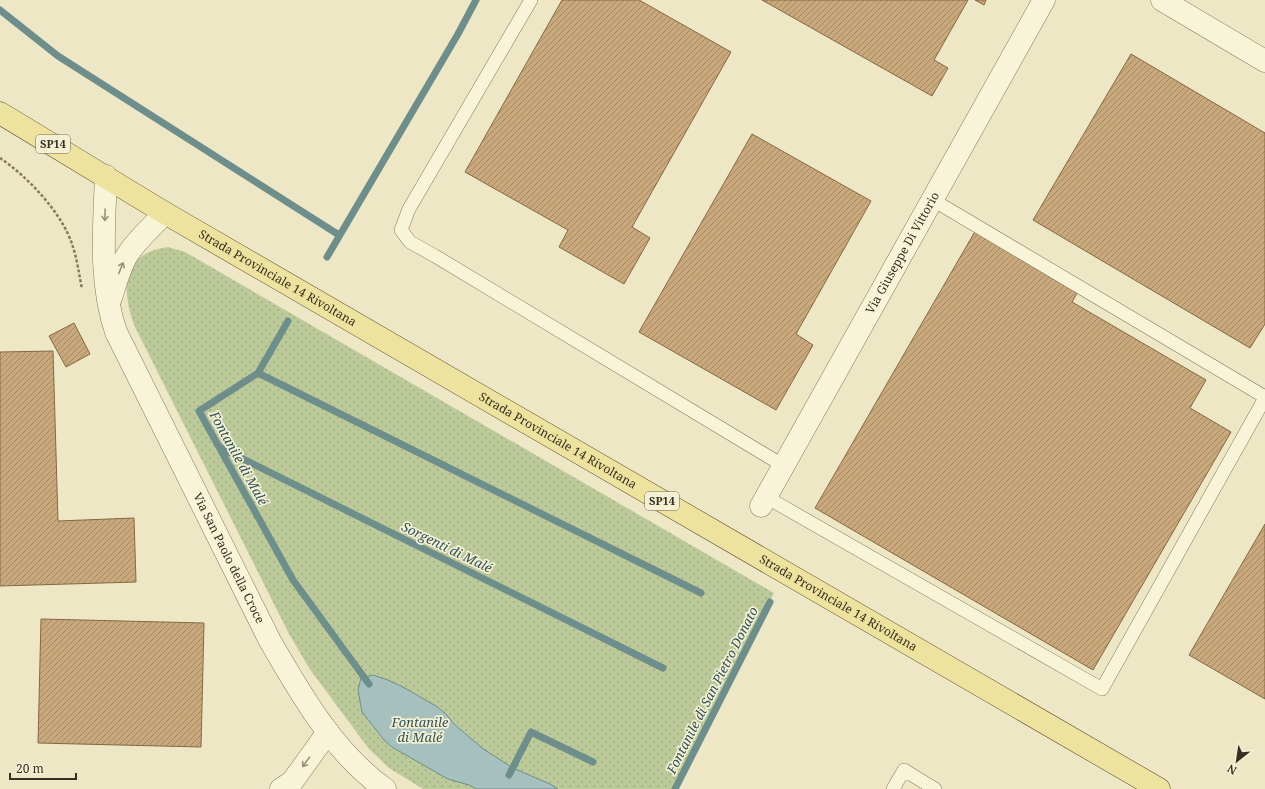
<svg xmlns="http://www.w3.org/2000/svg" width="1265" height="789" viewBox="0 0 1265 789" font-family="'Noto Serif',serif">
<style>
.grass{fill:url(#grass-dots)}
.water{fill:#a6c0bd;stroke:#6d8e8b}
.lines{fill:none;stroke-linecap:round;stroke-linejoin:round}
.stream{stroke:#6d8e8b;stroke-width:7}
.building{fill:url(#building-hatch);stroke:#856842}
.service-casing{stroke:#877a5b;stroke-width:14}
.minor-casing{stroke:#877a5b;stroke-width:23}
.primary-casing{stroke:#554730;stroke-width:23}
.path{stroke:#877a5b;stroke-width:2.5;stroke-dasharray:3 2;stroke-linecap:butt}
.service{stroke:#f8f4d8;stroke-width:13}
.minor{stroke:#f8f4d8;stroke-width:22}
.primary{stroke:#eee39e;stroke-width:22}
.oneway{stroke:#98927c}
.labels{text-anchor:middle;stroke-width:3.5;stroke-linejoin:round;paint-order:stroke}
.shield{fill:#f4f0d4;stroke:#706955;stroke-width:1}
.shield-label{font-size:11px;font-weight:bold;fill:#372f1f}
.street-label{font-size:12px;fill:#372f1f;stroke:#f4f0d4}
.water-label{font-size:13px;font-style:italic;fill:#2f5257;stroke:#f4f0d4}
</style>
<defs>
<pattern id="grass-dots" width="8" height="8" patternUnits="userSpaceOnUse"><rect width="8" height="8" fill="#bcca99"/><path d="M2 2h.1M6 6h.1" fill="none" stroke="#a2ae83" stroke-width="1.8" stroke-linecap="round"/></pattern>
<pattern id="building-hatch" width="6" height="6" patternUnits="userSpaceOnUse"><rect width="6" height="6" fill="#c9a97c"/><path d="M-1 1l2-2M0 6l6-6M5 7l2-2" fill="none" stroke="#a48a65"/></pattern>
</defs>
<rect width="100%" height="100%" fill="#ede7c5"/>
<path class="grass" d="M168 247 185 252 774 593 675 789H423L389 768 369 749 309 668 288 632 134 325C121 286 121 254 168 247Z"/>
<path class="water" d="M373 675 388 680 403 687 436 706 446 714 454 724 482 748 513 768 550 784 558 789H476L469 785 448 779 439 774 392 747 384 740 362 712 358 690 361 678Z"/>
<g class="lines">
<path class="stream" d="M0 10 58 56 339 235
M327 257 458 34 476 0
M288 321 258 373 199 411 293 580 369 684
M258 373 701 593
M219 447 663 668
M509 775 531 732 593 762
M675 789 770 602"/>
</g>
<path class="building" d="M562 0H639L731 52 632 227 650 238 624 284 559 247 568 230 465 172Z
M762 0H968L934 60 948 68 932 96Z
M975 0H986L984 5Z
M1131 54 1265 133V324L1250 348 1033 220Z
M752 134 871 201 796 334 813 345 776 410 639 332Z
M977 228 1080 288 1072 302 1206 380 1190 408 1231 432 1093 670 815 508Z
M74 323 90 354 66 367 49 336Z
M53 351 58 521 134 518 136 582 0 586V352Z
M1265 524V699L1189 655Z
M41 619 204 623 201 747 38 743Z"/>
<g class="lines">
<g class="service-casing">
<path id="service" d="M531 0 409 209 401 230 410 242 435 256 784 466
M933 200 1265 397
M766 497 1102 689 1265 398
M893 789 904 770 935 789"/>
</g>
<g class="minor-casing">
<g id="minor">
<path d="M1162 0 1265 61"/>
<path id="s1" d="M106 176C104 228 99 282 116 332L270 641C301 694 333 752 385 789"/>
<path d="M111 298C115 285 119 270 126 257 136 240 152 227 165 213"/>
<path id="s2" d="M761 506 1044 0"/>
<path d="M281 789 292 782 328 732"/>
</g>
</g>
<g class="primary-casing">
<g id="primary">
<path id="s3" d="M0 113 165 213 1159 789"/>
</g>
</g>
<path class="path" d="M0 158C27 176 62 213 72 244 77 258 79 274 82 289"/>
<use href="#service" class="service"/>
<use href="#minor" class="minor"/>
<use href="#primary" class="primary"/>
</g>
<defs><path id="oneway-shaft" d="M-6 0H5M1.5-3L5.5 0L1.5 3" fill="none" stroke-width="1.6" stroke-linecap="round" stroke-linejoin="round"/></defs>
<g class="oneway">
<use href="#oneway-shaft" transform="translate(105 215) rotate(91)"/>
<use href="#oneway-shaft" transform="translate(121 268) rotate(-68)"/>
<use href="#oneway-shaft" transform="translate(306 762) rotate(126)"/>
</g>
<g class="labels">
<g class="shield">
<rect x="36" y="135" width="34" height="18" rx="3"/>
<rect x="645" y="492" width="34" height="18" rx="3"/>
</g>
<g class="shield-label">
<text x="53" y="148">SP14</text>
<text x="662" y="505">SP14</text>
</g>
<g class="street-label">
<text dy="4" stroke="none"><textPath href="#s2" startOffset="290">Via Giuseppe Di Vittorio</textPath></text>
<text dy="4" stroke="none"><textPath href="#s3" startOffset="323">Strada Provinciale 14 Rivoltana</textPath></text>
<text dy="4" stroke="none"><textPath href="#s3" startOffset="647">Strada Provinciale 14 Rivoltana</textPath></text>
<text dy="4" stroke="none"><textPath href="#s1" startOffset="410">Via San Paolo della Croce</textPath></text>
<text dy="4" stroke="none"><textPath href="#s3" startOffset="971">Strada Provinciale 14 Rivoltana</textPath></text>
</g>
<g class="water-label">
<text transform="translate(239 458) rotate(61)" y="5">Fontanile di Malé</text>
<text transform="translate(447 547) rotate(26)" y="5">Sorgenti di Malé</text>
<text transform="translate(712 690) rotate(-63)" y="5">Fontanile di San Pietro Donato</text>
<text x="420" y="727">Fontanile<tspan x="420" dy="15">di Malé</tspan></text>
</g>
</g>
<g transform="translate(1237 761) rotate(210)" stroke="#f4f0d4" stroke-width="3" paint-order="stroke">
<path d="M0-3L7 15L0 10L-7 15Z" fill="#372f1f"/>
<text y="-6" font-size="11" font-weight="bold" text-anchor="middle" fill="#372f1f">N</text>
</g>
<path d="M10 773v6h66v-6" fill="none" stroke="#372f1f" stroke-width="2"/>
<text x="16" y="773" font-size="12" fill="#372f1f" stroke="#f4f0d4" stroke-width="3" paint-order="stroke">20 m</text>
</svg>
